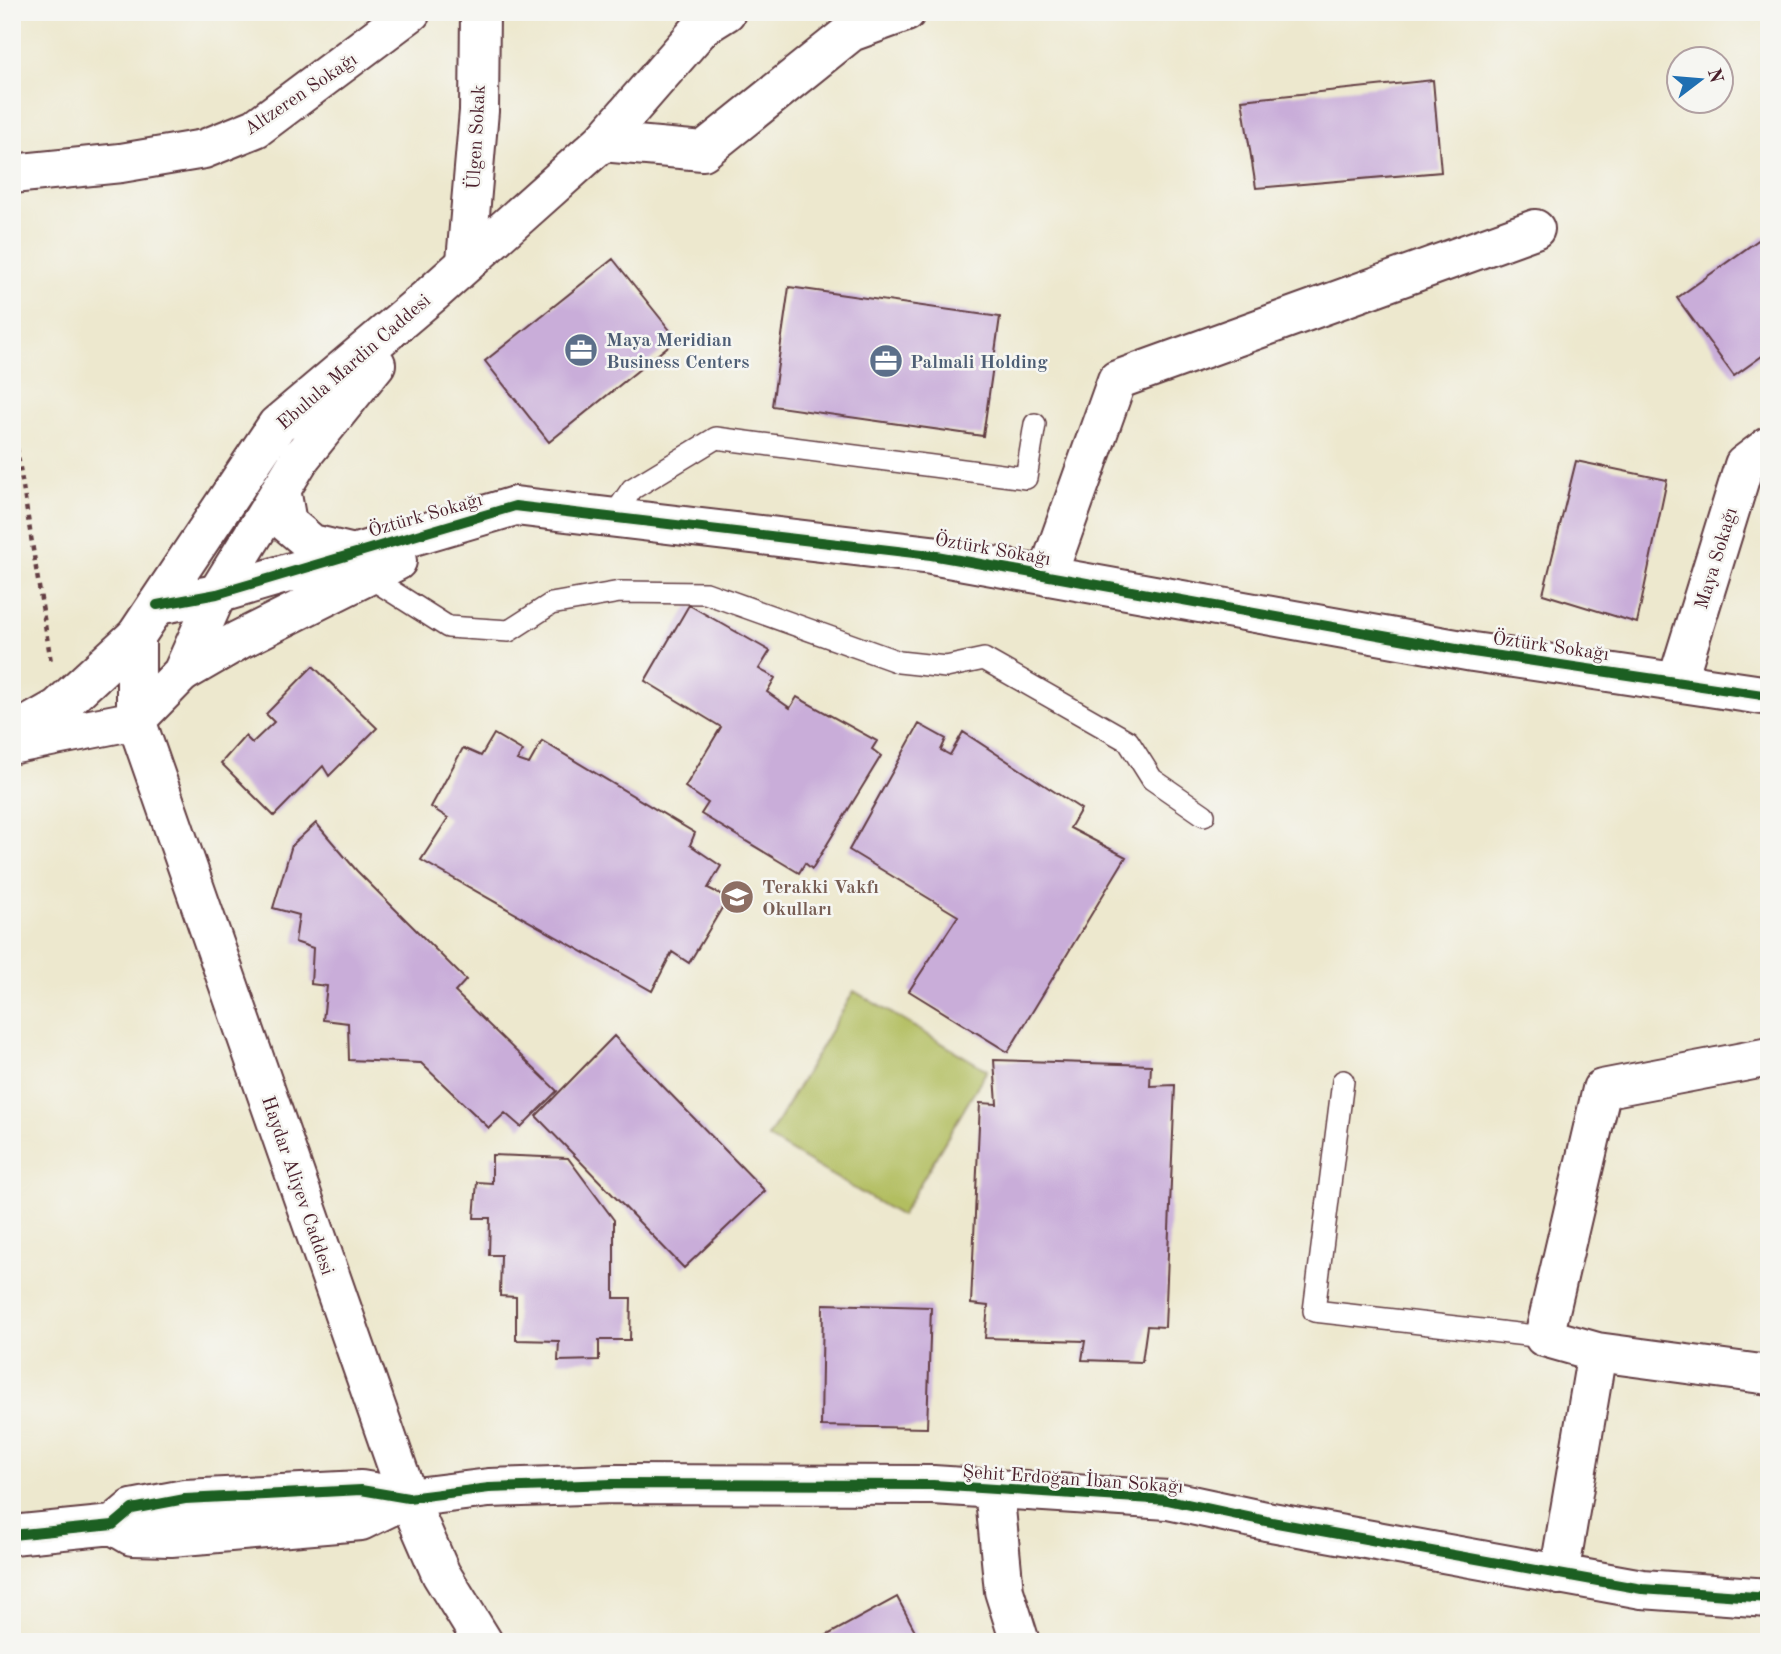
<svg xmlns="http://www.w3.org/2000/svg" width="1781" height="1654" viewBox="0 0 1781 1654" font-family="'Old Standard TT',serif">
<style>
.garden{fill:#b2be60;stroke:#7e6e46;stroke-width:2}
.building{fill:#c9add9}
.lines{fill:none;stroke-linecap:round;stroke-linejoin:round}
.service-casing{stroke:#623d43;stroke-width:24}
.minor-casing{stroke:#623d43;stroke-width:42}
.tertiary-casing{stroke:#623d43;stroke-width:42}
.path{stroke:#623d43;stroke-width:4.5;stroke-dasharray:5 5;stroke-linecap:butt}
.service{stroke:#fff;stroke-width:21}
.minor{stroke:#fff;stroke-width:38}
.tertiary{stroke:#fff;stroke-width:38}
.cycleway-casing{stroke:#f6f6f2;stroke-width:15}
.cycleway{stroke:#1b5e20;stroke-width:10}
.labels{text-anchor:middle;stroke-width:5;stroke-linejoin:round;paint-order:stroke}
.street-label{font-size:19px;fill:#4a1f2b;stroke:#f6f6f2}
.service-label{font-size:19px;font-weight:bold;fill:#4e5e75;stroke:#f6f6f2;text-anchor:start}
.education-label{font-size:19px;font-weight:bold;fill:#785e54;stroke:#f6f6f2;text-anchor:start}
</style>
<rect width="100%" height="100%" fill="#f6f6f2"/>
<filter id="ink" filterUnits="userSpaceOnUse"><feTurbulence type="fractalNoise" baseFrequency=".0143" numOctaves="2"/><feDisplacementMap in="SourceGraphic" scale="14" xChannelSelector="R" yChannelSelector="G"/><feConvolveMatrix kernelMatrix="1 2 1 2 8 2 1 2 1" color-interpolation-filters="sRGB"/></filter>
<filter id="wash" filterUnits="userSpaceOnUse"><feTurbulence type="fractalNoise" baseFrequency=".00686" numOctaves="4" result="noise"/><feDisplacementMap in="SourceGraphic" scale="28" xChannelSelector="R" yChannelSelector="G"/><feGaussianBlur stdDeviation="1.57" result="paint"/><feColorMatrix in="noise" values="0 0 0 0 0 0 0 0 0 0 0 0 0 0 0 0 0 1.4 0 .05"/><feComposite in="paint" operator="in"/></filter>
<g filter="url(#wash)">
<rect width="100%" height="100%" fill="#ede8ce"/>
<path class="garden" d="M854 991 987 1070 901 1216 768 1138Z"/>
<g id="blocks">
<path class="building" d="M1433 80 1441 172 1256 188 1242 100Z
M1764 236 1769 245V351L1734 376 1677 298Z
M613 259 677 339 549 442 485 361Z
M789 287 1000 317 983 436 772 406Z
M1576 461 1667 480 1637 623 1543 594Z
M689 605 770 651 759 669 775 678 767 692 790 708 797 697 877 741 872 749 881 756 812 869 805 863 799 873 701 814 708 803 685 787 721 727 645 681Z
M313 666 377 728 329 776 323 766 274 816 221 763 245 736 252 743 274 722 266 714Z
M919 724 946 739 941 750 950 755 963 732 1081 809 1070 828 1126 857 1008 1052 909 991 958 916 849 850Z
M494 734 523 751 517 760 529 764 542 741 695 833 690 845 721 866 708 888 728 898 689 963 672 952 652 991 421 860 448 818 431 807 463 748 481 756Z
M316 823 357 871 466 980 455 992 557 1091 521 1127 505 1113 489 1128 421 1063 349 1060 348 1023 323 1020 327 986 311 984 313 948 295 942 299 915 273 908 292 845Z
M614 1036 765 1191 684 1268 536 1116Z
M994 1060 1151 1065 1150 1086 1175 1085 1165 1327 1147 1326 1142 1362 1082 1360 1085 1341 985 1338 988 1306 971 1304 980 1103 997 1104Z
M492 1155 568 1158 614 1220V1298H631L630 1340H599V1360L558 1361 559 1341 516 1340V1297L500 1296 501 1255H489L490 1218H474L477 1182 492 1183Z
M823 1304 931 1307 927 1428 821 1426Z
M897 1597 921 1642H824L822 1638Z"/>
</g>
</g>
<g filter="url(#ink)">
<use href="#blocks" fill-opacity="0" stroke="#623d43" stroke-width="2"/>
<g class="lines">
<g class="service-casing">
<path id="service" d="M612 518 632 489 716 438 1026 478 1035 424
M366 575 448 627 509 631 551 604 620 592 706 593 899 662 946 667 984 659 1128 741 1152 779 1204 815
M1343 1081 1314 1311 1544 1337"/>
</g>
<g class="minor-casing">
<path id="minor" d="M602 142 703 151 851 32 906 12
M12 174 121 163 204 149 256 128 411 12
M466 261 479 111 480 12
M281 489 287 523 312 544 354 554
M1047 576 1117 380 1535 229
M157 605 217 594 515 506 931 555 1473 652 1769 696
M136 636V720
M182 673 239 640 397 561
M1677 682 1744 465 1769 446
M1597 1352 1769 1375
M994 1488 1004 1591 1020 1642
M113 1525 132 1536 171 1537 361 1521 408 1498
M12 1535 113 1525 132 1509 185 1499 361 1490 408 1498 489 1488 613 1484 933 1485 1168 1500 1266 1521 1642 1589 1769 1598
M1559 1575 1597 1352 1544 1337 1602 1089 1769 1057"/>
</g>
<g class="tertiary-casing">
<path id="tertiary" d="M136 720 408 1498 441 1574 483 1642
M12 734 58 708 136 636 277 425 432 294 602 142 702 27 726 12
M15 744 136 720 182 673 217 594 301 457 376 364"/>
</g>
<path class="path" d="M12 418 51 662"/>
<use href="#service" class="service"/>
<use href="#minor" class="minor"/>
<use href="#tertiary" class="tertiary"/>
<g class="cycleway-casing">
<path id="cycleway" d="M157 605 217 594 515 506 931 555 1473 652 1769 696
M12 1535 113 1525 132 1509 185 1499 361 1490 408 1498 489 1488 613 1484 933 1485 1168 1500 1266 1521 1642 1589 1769 1598"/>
</g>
<use href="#cycleway" class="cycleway"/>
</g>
</g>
<defs>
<g id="office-disc" transform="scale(1.75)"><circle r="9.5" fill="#5c6f8a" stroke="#f6f6f2"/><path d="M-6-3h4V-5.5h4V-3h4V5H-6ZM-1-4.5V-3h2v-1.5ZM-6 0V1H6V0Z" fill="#fff"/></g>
<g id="school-disc" transform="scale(1.75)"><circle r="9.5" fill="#8d6e63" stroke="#f6f6f2"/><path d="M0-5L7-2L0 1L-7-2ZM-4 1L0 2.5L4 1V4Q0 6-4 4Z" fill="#fff"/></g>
</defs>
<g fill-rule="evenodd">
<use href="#office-disc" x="581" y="350"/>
<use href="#office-disc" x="886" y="361"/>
<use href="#school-disc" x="737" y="897"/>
</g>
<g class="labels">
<g class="street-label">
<text transform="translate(300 93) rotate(-34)" y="7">Altzeren Sokağı</text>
<text transform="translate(475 137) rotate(-87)" y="7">Ülgen Sokak</text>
<text transform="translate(353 361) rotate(-41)" y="7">Ebulula Mardin Caddesi</text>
<text transform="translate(425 514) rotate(-16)" y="7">Öztürk Sokağı</text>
<text transform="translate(993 548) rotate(10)" y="7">Öztürk Sokağı</text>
<text transform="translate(1715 558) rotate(-73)" y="7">Maya Sokağı</text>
<text transform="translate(1551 645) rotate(8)" y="7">Öztürk Sokağı</text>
<text transform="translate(299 1185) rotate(71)" y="7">Haydar Aliyev Caddesi</text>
<text transform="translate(1073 1478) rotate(4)" y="7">Şehit Erdoğan İban Sokağı</text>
</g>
<g class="service-label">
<text x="606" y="346">Maya Meridian<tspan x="606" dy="22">Business Centers</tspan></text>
<text x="910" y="368">Palmali Holding</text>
</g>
<g class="education-label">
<text x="762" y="893">Terakki Vakfı<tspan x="762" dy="22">Okulları</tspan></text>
</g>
</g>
<rect width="1781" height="1654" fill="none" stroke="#f6f6f2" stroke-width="42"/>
<g transform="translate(1700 80) rotate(74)"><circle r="33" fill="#f6f6f2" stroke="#b1a0a2" stroke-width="2"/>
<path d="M0-5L12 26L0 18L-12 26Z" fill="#1f6fb2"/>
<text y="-10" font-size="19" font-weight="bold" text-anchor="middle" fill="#4a1f2b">N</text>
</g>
</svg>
